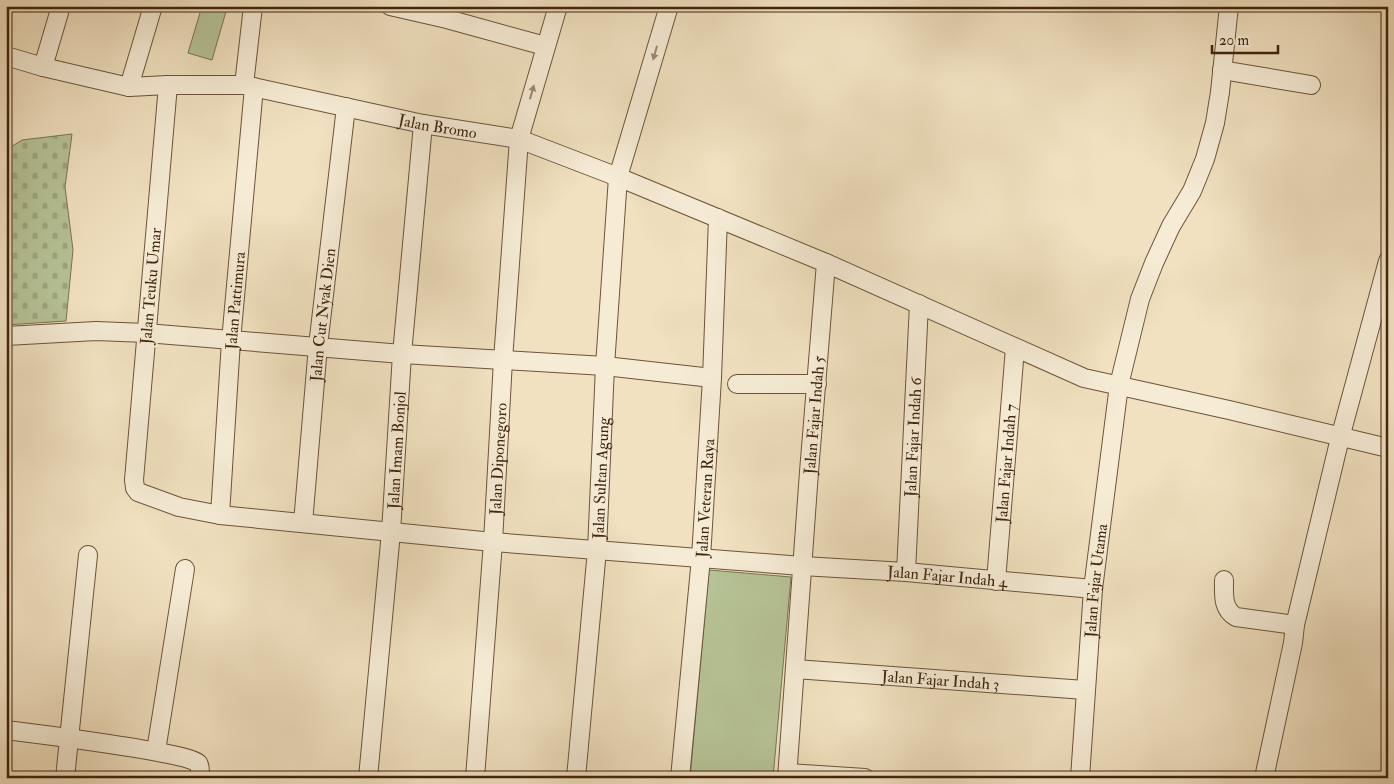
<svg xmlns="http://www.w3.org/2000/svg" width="1394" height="784" viewBox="0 0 1394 784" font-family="'IM FELL Double Pica',serif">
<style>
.green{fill:#b6c396;stroke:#7b7452}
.cemetery{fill:url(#cemetery-stones);stroke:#7b7452}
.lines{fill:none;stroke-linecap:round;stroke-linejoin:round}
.street-casing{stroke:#6c543a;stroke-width:20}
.street{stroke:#f6ecd6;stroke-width:18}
.oneway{fill:#9b8872}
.labels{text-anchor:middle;stroke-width:4;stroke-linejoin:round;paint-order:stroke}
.street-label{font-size:16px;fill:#40250d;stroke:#f6ecd6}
</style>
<defs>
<pattern id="cemetery-stones" width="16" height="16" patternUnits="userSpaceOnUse" patternTransform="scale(1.25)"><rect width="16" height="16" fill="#b6c396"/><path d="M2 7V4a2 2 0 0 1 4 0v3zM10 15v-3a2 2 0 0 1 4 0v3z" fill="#9ea780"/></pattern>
</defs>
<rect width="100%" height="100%" fill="#f1e1c0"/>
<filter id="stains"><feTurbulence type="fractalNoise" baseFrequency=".004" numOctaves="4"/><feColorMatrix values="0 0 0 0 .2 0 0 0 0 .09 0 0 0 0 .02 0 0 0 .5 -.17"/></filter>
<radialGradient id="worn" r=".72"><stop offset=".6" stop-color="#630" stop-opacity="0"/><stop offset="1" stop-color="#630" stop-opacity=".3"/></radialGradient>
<path class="green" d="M202 6H221L227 8 212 60 188 53Z
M709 570 791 577 773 778H690Z"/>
<path class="cemetery" d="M72 134 65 187 73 250 66 321 6 325V150L22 140Z"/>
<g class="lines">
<g class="street-casing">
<g id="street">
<path d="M390 6 447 19 545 46"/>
<path id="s1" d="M6 56 43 67 129 87 168 85H244L423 124 519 139 618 177 826 263 1084 378 1229 410 1388 448"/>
<path d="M43 67 61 6"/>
<path d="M1222 70 1311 85"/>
<path id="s2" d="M168 85 134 480 135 488 138 492 179 507 220 515 493 542 802 566 906 572 1093 589"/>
<path d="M244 85 253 6"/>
<path d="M129 87 153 6"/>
<path d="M6 336 96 331 146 333 402 354 605 366 712 378"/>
<path d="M737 384H817"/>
<path id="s3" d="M220 515 231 341 254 87"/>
<path id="s4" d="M303 523 318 346 346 107"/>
<path id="s5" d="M906 572 919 304"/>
<path d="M1224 580C1224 594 1222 609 1236 617L1295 625"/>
<path id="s6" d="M996 581 1015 348"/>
<path id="s7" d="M795 669 1085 690"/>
<path d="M6 730C31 733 190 753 198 763 201 767 200 773 199 778"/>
<path d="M156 751 185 569"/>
<path d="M788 773 865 778"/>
<path d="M65 778 88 555"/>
<path id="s8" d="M368 778 391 532 402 354 423 124"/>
<path id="s9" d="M475 778 493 542 503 360 519 139 558 6"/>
<path id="s10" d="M576 778 597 550 605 366 618 177 669 6"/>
<path id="s11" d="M680 778 701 558 712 378 718 218"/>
<path id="s12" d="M787 778 809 472 826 263"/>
<path id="s13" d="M1080 778 1093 589 1119 385 1140 299 1154 263 1171 226 1192 191 1205 159 1215 123 1220 92 1229 6"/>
<path d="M1264 778 1293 643 1295 625 1340 438 1388 261"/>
</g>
</g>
<use href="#street" class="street"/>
</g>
<defs><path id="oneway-solid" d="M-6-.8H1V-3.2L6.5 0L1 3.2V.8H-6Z" transform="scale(1.25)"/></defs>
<g class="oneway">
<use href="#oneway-solid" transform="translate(655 53) rotate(106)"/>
<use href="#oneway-solid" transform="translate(532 92) rotate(-74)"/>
</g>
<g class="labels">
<g class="street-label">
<text dy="6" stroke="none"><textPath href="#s1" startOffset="440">Jalan Bromo</textPath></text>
<text transform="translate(150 286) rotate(-85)" y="6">Jalan Teuku Umar</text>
<text dy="6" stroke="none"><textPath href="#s3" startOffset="215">Jalan Pattimura</textPath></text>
<text dy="6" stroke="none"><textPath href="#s4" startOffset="209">Jalan Cut Nyak Dien</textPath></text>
<text dy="6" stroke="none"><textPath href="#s12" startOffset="364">Jalan Fajar Indah 5</textPath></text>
<text dy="6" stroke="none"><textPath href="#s5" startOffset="135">Jalan Fajar Indah 6</textPath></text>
<text dy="6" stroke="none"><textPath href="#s8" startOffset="329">Jalan Imam Bonjol</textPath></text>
<text dy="6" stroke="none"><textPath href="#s9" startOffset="320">Jalan Diponegoro</textPath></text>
<text dy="6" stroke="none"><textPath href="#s6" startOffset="118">Jalan Fajar Indah 7</textPath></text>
<text dy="6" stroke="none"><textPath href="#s10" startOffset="301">Jalan Sultan Agung</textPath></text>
<text dy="6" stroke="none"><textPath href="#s11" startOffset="281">Jalan Veteran Raya</textPath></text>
<text dy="6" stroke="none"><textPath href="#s2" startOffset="1225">Jalan Fajar Indah 4</textPath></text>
<text dy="6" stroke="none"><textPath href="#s13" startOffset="198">Jalan Fajar Utama</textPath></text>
<text dy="6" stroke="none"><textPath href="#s7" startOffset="146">Jalan Fajar Indah 3</textPath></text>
</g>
</g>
<rect width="1394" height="784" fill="none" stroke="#f1e1c0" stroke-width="25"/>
<rect x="8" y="8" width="1379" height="769" fill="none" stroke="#40250d" stroke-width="2.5"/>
<rect x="12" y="12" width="1369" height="759" fill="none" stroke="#40250d"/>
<path d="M1212 45v8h66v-8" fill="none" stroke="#40250d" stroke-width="2.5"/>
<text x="1219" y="45" font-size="15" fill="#40250d" stroke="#f6ecd6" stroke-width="4" paint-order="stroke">20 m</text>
<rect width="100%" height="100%" filter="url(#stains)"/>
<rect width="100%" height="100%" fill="url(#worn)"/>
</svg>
